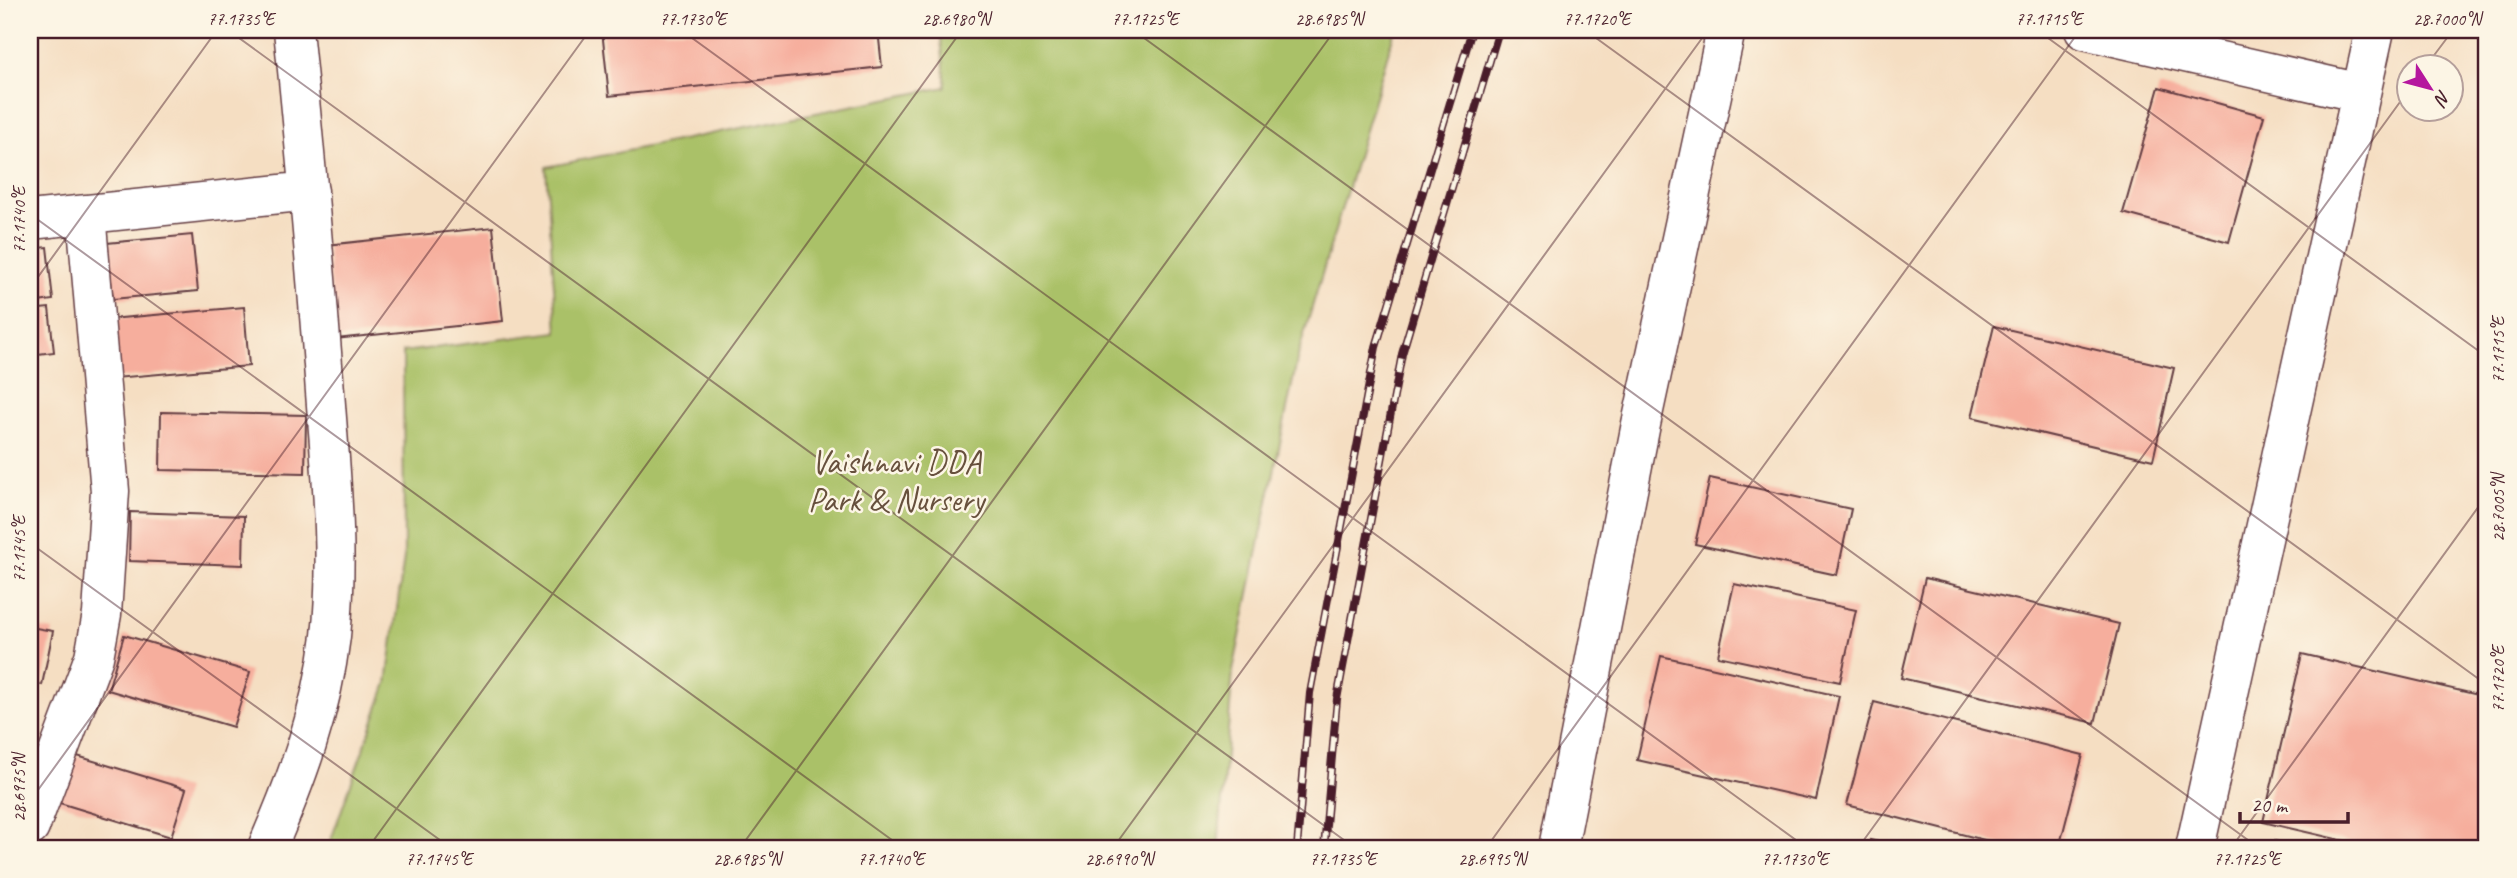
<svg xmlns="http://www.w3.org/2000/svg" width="2517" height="878" viewBox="0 0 2517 878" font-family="Caveat,sans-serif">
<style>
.park{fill:#aac167;stroke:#7a7049;stroke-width:2}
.building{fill:#f6ae9d}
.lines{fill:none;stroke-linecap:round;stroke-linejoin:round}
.minor-casing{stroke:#643c42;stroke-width:41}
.minor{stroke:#fff;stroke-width:38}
.rail-casing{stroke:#4a1f2b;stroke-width:8}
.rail{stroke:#fcf5e5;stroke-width:5;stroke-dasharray:16;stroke-linecap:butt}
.ticks{fill:none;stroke:#4a1f2b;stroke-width:2;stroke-opacity:0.45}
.labels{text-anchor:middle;stroke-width:5;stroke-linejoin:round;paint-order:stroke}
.park-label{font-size:33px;fill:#67503d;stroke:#fcf5e5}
.neatline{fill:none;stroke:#4a1f2b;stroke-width:2.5}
.ticks-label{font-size:18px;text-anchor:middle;fill:#4a1f2b}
</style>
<rect width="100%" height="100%" fill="#fcf5e5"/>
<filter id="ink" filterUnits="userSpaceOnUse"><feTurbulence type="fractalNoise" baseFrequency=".0143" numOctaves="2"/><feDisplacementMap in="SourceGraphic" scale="14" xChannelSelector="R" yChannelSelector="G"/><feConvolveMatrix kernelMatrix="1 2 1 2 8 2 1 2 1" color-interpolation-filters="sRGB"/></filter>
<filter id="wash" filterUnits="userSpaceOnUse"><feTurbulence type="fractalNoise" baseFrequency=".00686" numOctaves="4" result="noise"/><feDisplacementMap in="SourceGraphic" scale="28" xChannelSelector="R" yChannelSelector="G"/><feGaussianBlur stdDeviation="1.57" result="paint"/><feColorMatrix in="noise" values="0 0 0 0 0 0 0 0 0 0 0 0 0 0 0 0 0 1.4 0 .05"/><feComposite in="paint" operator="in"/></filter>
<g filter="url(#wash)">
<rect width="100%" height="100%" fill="#f5dec2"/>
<path class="park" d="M940 30H1395L1299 351 1233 671 1218 848H328L387 683 404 557 403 352 557 332 546 167 946 87Z"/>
<g id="blocks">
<path class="building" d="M602 30H878L882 67 609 96Z
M2159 87 2264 116 2229 242 2123 213Z
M493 227 503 321 336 339 327 245Z
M192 235 198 291 113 299 107 243Z
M47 247 53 300 30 303V249Z
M244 307 249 366 115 378 110 319Z
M49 308 54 352 30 355V310Z
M1994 326 2174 368 2153 460 1972 417Z
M161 412 306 415 305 473 160 470Z
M1710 478 1851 509 1837 575 1695 544Z
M130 512 244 516 243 565 129 561Z
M1925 578 2119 624 2095 723 1901 678Z
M1734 584 1856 610 1840 682 1718 656Z
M30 627 53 631 42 685 30 682Z
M124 635 250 672 233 727 108 690Z
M2302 654 2487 697V848H2375L2263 822Z
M1661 656 1839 696 1816 800 1637 760Z
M1874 702 2083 755 2059 848H2016L1847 805Z
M64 752 186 789 171 837 50 800Z
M1870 840 1901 847V848H1868Z
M2275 841 2298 847V848H2274Z"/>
</g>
</g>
<g filter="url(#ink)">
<use href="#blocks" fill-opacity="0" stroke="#643c42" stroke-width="2"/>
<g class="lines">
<g class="minor-casing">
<path id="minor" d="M2084 30 2361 93
M30 220 309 191
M30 827 94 657 102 614 110 491 86 214
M267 848C297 779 322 712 331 636 340 550 330 464 324 378 315 262 305 146 293 30
M1558 848 1640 429 1726 30
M2195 848 2375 30"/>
</g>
<use href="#minor" class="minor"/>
<g class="rail-casing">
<path id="rail" d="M1297 848 1310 693 1376 347 1472 30
M1324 848 1337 699 1402 354 1499 30"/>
</g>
<use href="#rail" class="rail"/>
</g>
</g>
<path class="ticks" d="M228 30 1355 848M681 30 1807 848M1133 30 2259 848M1585 30 2487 685M2037 30 2487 357M2426 66 2453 30M30 214 903 848M30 288 217 30M30 543 451 848M30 801 590 30M368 848 962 30M740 848 1335 30M1113 848 1708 30M1486 848 2080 30M1858 848 2408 91M2231 848 2487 495"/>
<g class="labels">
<g class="park-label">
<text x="896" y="473">Vaishnavi DDA<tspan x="896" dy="38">Park &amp; Nursery</tspan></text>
</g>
</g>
<rect width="2517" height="878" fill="none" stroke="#fcf5e5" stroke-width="77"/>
<g transform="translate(2430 88) rotate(126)"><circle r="33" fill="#fcf5e5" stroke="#b59f9b" stroke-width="2"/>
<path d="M0-5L12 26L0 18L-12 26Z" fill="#b5179e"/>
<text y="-10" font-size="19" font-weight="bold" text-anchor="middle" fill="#4a1f2b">N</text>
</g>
<path d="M2240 812v10h108v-10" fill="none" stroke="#4a1f2b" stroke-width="3.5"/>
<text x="2251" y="812" font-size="21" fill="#4a1f2b" stroke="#fcf5e5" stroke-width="5" paint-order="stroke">20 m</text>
<rect x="38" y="38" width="2440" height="802" class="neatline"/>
<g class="ticks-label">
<text x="241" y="25">77.1735°E</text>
<text x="693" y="25">77.1730°E</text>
<text x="956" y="25">28.6980°N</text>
<text x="1145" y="25">77.1725°E</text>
<text x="1329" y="25">28.6985°N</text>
<text x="1597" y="25">77.1720°E</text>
<text x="2049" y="25">77.1715°E</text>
<text x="2447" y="25">28.7000°N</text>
<text transform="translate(19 220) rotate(-90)" y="6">77.1740°E</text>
<text transform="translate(2498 350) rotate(-90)" y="6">77.1715°E</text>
<text transform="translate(2498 508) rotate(-90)" y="6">28.7005°N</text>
<text transform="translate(19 549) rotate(-90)" y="6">77.1745°E</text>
<text transform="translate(2498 679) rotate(-90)" y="6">77.1720°E</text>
<text transform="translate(19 788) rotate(-90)" y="6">28.6975°N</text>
<text x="439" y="865">77.1745°E</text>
<text x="747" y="865">28.6985°N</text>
<text x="891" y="865">77.1740°E</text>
<text x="1119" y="865">28.6990°N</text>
<text x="1343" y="865">77.1735°E</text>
<text x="1492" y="865">28.6995°N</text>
<text x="1795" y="865">77.1730°E</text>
<text x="2247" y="865">77.1725°E</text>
</g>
</svg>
